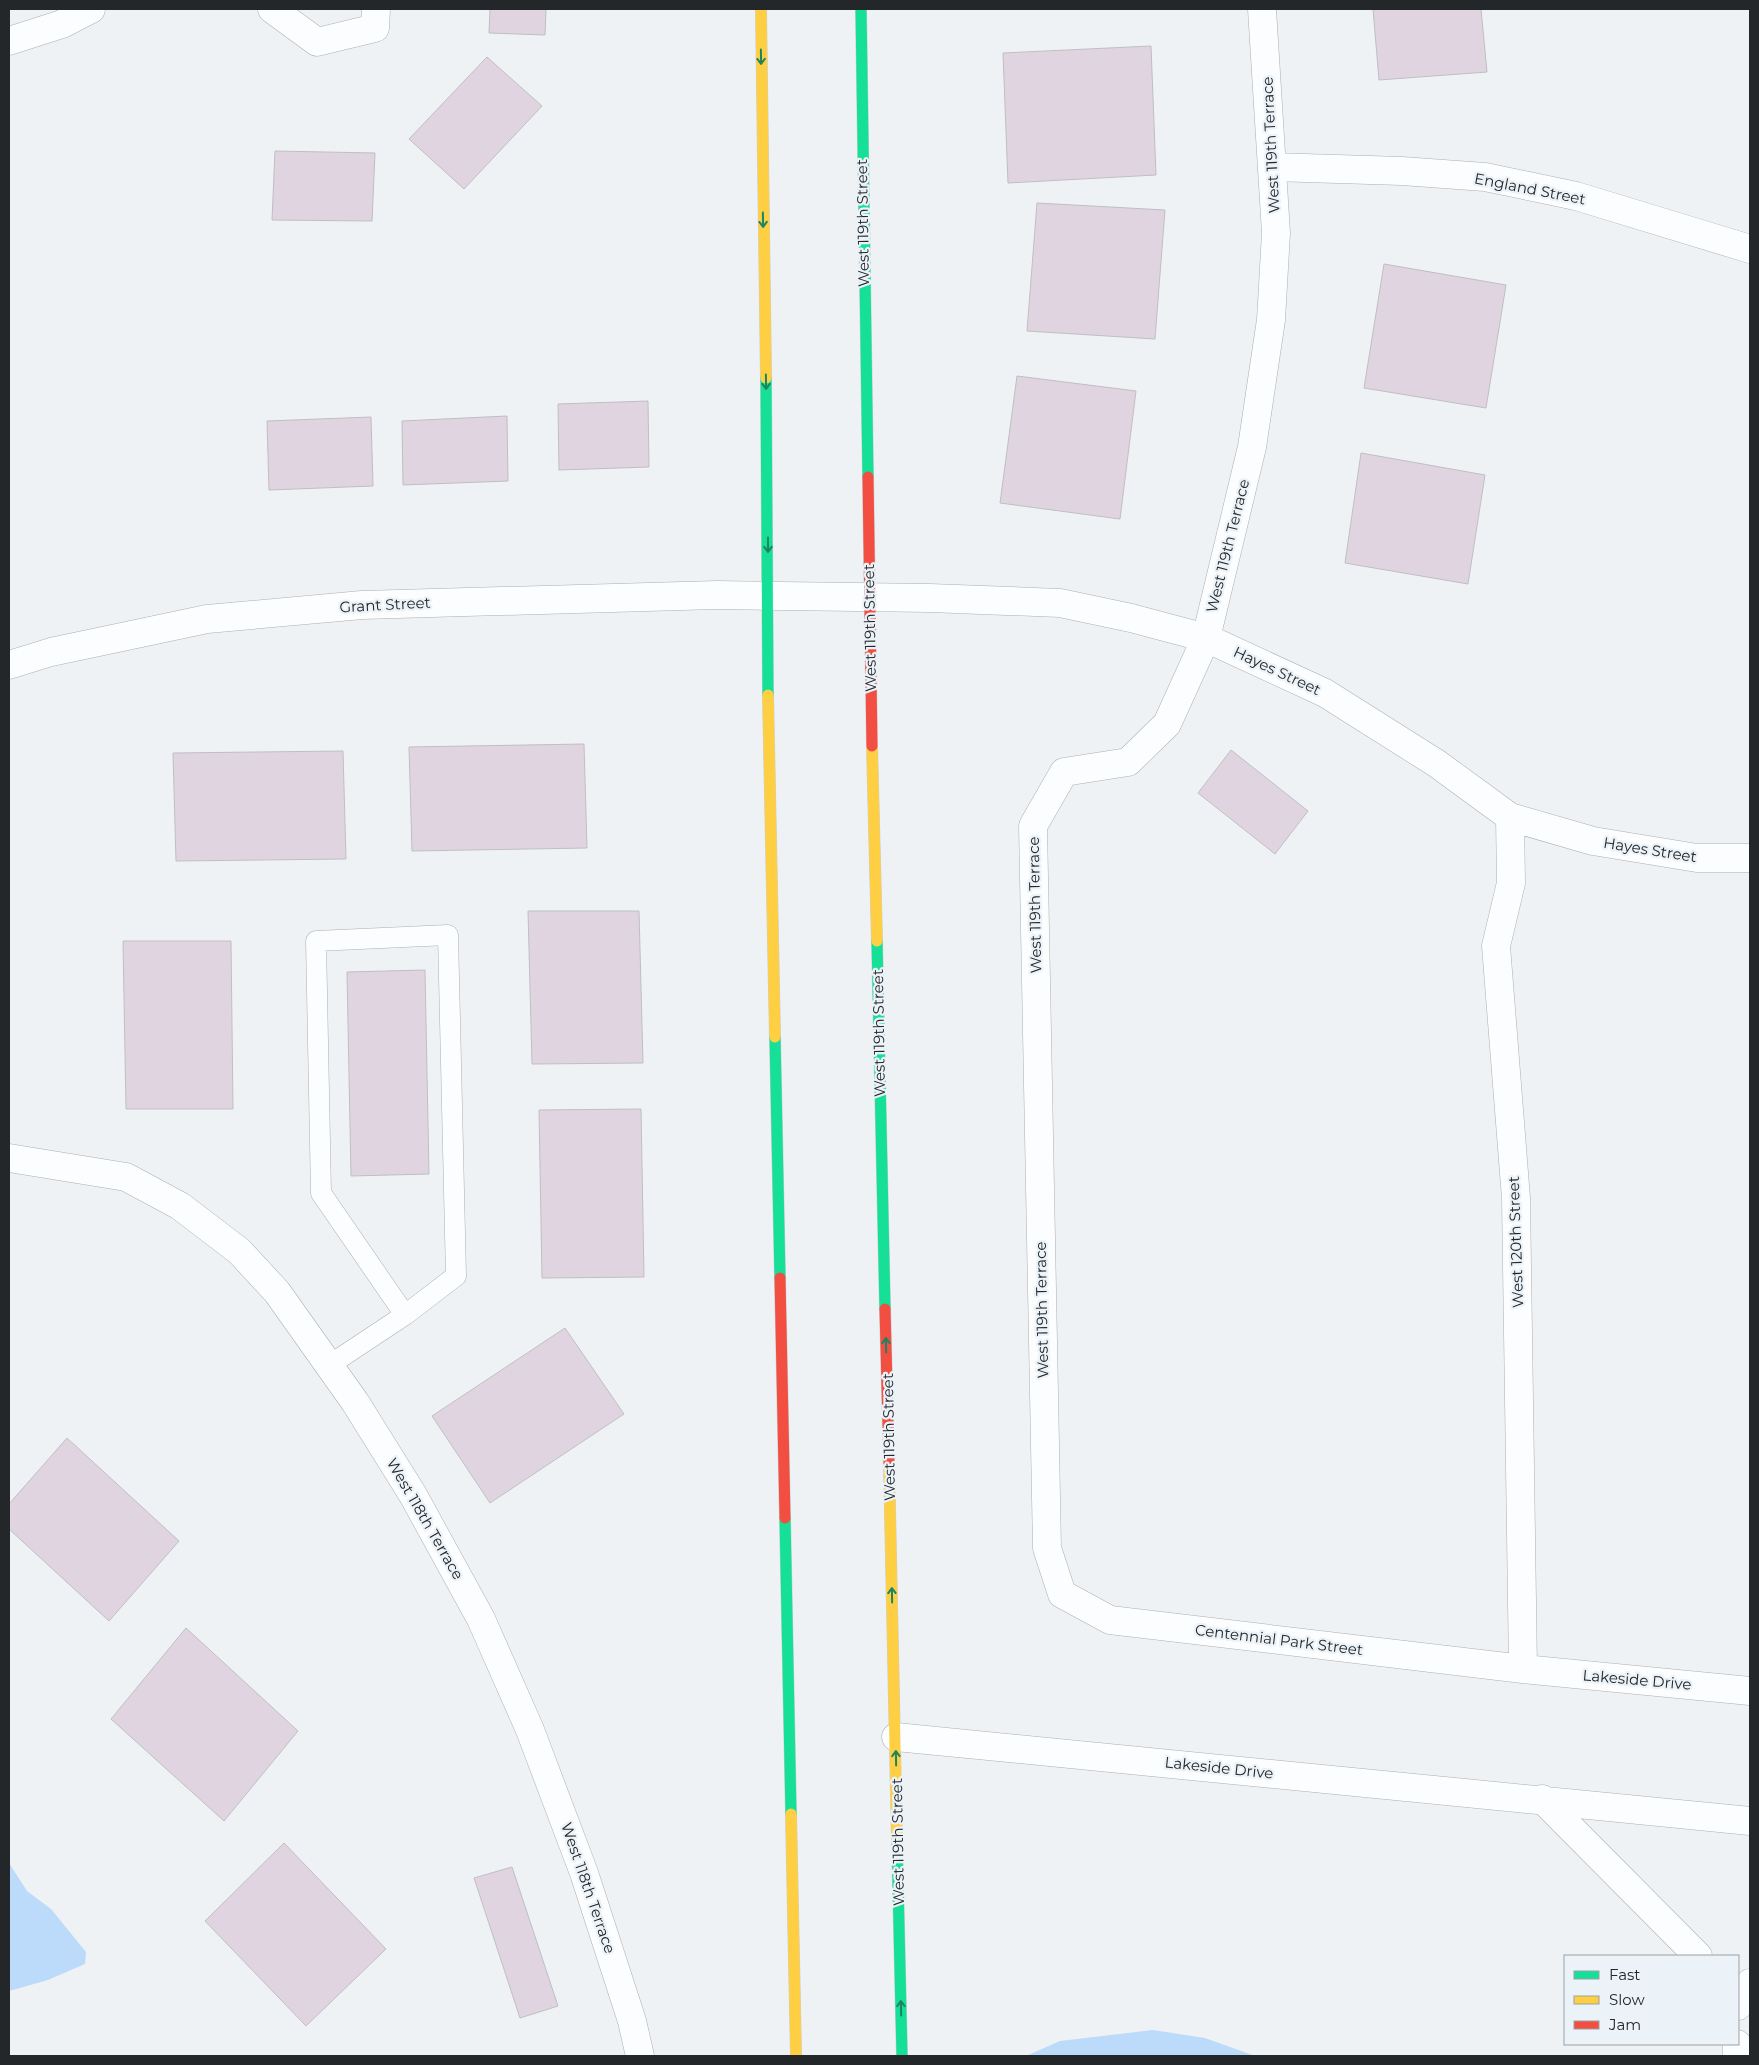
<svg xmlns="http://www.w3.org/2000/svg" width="1759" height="2065" viewBox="0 0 1759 2065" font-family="Montserrat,sans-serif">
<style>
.water{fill:#bcdaf9}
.building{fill:#e1d4e1;stroke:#bfbfc1}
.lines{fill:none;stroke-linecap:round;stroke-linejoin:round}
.lane-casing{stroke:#adafb1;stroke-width:21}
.street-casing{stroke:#adafb1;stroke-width:29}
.fast-casing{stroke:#cdcfd0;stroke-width:12}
.slow-casing{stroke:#cdcfd0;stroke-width:12}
.jam-casing{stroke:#cdcfd0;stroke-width:12}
.lane{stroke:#fcfdfe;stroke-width:20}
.street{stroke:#fcfdfe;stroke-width:28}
.fast{stroke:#16e098;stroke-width:11}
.slow{stroke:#ffcf43;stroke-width:11}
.jam{stroke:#f24e42;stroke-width:11}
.oneway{stroke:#1d8460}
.labels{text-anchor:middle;stroke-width:4.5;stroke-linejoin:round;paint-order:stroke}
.street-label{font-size:15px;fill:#242729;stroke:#ebf2f8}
</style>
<rect width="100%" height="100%" fill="#eef2f5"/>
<path class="water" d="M9 1863 27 1891 51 1909 86 1952 85 1964 48 1980 9 1991Z
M1153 2030 1205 2038 1255 2056H1026L1060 2041Z"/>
<path class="building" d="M490 9H546L545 35 489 33Z
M1373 9H1481L1487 72 1379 80Z
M1151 46 1156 175 1008 183 1003 53Z
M487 57 542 106 464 189 409 139Z
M275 151 375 153 372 221 272 220Z
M1037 203 1165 210 1155 339 1027 331Z
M1384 264 1506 285 1486 408 1364 388Z
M1017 376 1136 391 1120 519 1000 503Z
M648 401 649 467 559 470 558 404Z
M507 416 508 481 403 485 402 421Z
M371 417 373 486 269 490 267 421Z
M1361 453 1485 475 1468 584 1345 563Z
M584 744 587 848 412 851 409 747Z
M1231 750 1308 811 1275 854 1198 793Z
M343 751 346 859 176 861 173 753Z
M528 911H639L643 1063 532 1064Z
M123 941H231L233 1109H126Z
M425 970 429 1174 351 1176 347 972Z
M641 1109 644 1277 542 1278 539 1110Z
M565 1328 624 1414 490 1503 432 1416Z
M67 1438 179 1541 109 1621 9 1529V1504Z
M186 1628 298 1731 224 1821 111 1719Z
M284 1843 386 1949 306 2026 205 1921Z
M512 1867 558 2006 520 2018 474 1878Z"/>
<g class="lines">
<g class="lane-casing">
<path id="lane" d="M328 1366 405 1315 456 1276 448 935 316 941 321 1193 405 1315"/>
</g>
<g class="street-casing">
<path id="street" d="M272 9 317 42 375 28 376 9
M1262 9 1276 233 1271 320 1252 447 1206 638 1167 724 1128 762 1064 772 1033 826 1047 1548 1062 1594 1110 1620 1523 1669 1750 1691
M9 41 62 24 91 9
M1272 167 1402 171 1485 177 1576 196 1750 249
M9 665 51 652 207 619 362 605 717 595 930 598 1060 603 1131 618 1206 638 1325 693 1436 763 1510 817 1593 841 1697 858H1750
M1510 817 1511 883 1496 946 1516 1198 1523 1669
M9 1158 126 1177 180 1206 239 1251 277 1292 355 1402 413 1495 481 1619 530 1730 584 1873 632 2021 640 2056
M896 1737 1750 1821
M1542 1799 1698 1956
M1738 2006V1996L1750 1983
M1737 2056V2044"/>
</g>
<g class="fast-casing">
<path id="fast" d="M861 9 868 477
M766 378 768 695
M877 941 885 1309
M775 1037 780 1278
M785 1518 791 1814
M897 1840 902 2056"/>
</g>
<g class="slow-casing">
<path id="slow" d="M761 9 766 378
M768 695 775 1037
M872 746 877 941
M889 1463 897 1840
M791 1814 796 2056"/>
</g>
<g class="jam-casing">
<path id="jam" d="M868 477 872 746
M780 1278 785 1518
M885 1309 889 1463"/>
</g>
<use href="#lane" class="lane"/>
<use href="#street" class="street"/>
<use href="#fast" class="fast"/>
<use href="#slow" class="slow"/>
<use href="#jam" class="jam"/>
</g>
<defs><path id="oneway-shaft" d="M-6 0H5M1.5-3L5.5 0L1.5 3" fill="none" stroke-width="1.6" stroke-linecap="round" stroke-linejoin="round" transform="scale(1.25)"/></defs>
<g class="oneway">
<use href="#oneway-shaft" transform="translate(761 57) rotate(89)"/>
<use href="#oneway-shaft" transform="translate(763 220) rotate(89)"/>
<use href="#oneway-shaft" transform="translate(766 382) rotate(89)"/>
<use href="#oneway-shaft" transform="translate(768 545) rotate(90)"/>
<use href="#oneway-shaft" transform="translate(886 1345) rotate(-91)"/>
<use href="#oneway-shaft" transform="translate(892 1595) rotate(-91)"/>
<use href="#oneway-shaft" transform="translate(896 1758) rotate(-91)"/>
<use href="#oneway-shaft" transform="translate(901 2008) rotate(-91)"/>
</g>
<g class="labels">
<g class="street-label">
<text transform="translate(1271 145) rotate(-93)" y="5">West 119th Terrace</text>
<text transform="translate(1530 189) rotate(11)" y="5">England Street</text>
<text transform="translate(863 223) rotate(-91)" y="5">West 119th Street</text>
<text transform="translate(1228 546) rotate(-76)" y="5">West 119th Terrace</text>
<text transform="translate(385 605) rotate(-3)" y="5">Grant Street</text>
<text transform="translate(870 628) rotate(-91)" y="5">West 119th Street</text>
<text transform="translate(1277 671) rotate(25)" y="5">Hayes Street</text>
<text transform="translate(1650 850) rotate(9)" y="5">Hayes Street</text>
<text transform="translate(1035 905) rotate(-91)" y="5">West 119th Terrace</text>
<text transform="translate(879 1033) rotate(-91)" y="5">West 119th Street</text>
<text transform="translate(1516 1242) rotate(-92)" y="5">West 120th Street</text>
<text transform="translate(1042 1310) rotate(-91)" y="5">West 119th Terrace</text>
<text transform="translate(889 1437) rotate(-91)" y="5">West 119th Street</text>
<text transform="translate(425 1519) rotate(60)" y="5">West 118th Terrace</text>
<text transform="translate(1279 1640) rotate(7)" y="5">Centennial Park Street</text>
<text transform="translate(1637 1680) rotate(5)" y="5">Lakeside Drive</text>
<text transform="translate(1219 1768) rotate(6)" y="5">Lakeside Drive</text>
<text transform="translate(898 1842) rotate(-91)" y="5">West 119th Street</text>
<text transform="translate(588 1888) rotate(71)" y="5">West 118th Terrace</text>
</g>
</g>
<rect width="1759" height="2065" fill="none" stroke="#242729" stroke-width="20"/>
<rect x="1564" y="1955" width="175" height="90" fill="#ebf2f8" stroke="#9ba1a5"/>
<rect x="1574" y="1971" width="25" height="8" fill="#16e098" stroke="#9ba1a5"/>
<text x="1609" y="1980" font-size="15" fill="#242729">Fast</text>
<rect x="1574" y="1996" width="25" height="8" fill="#ffcf43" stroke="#9ba1a5"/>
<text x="1609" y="2005" font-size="15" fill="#242729">Slow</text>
<rect x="1574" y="2021" width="25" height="8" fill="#f24e42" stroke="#9ba1a5"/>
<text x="1609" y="2030" font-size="15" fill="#242729">Jam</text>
</svg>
